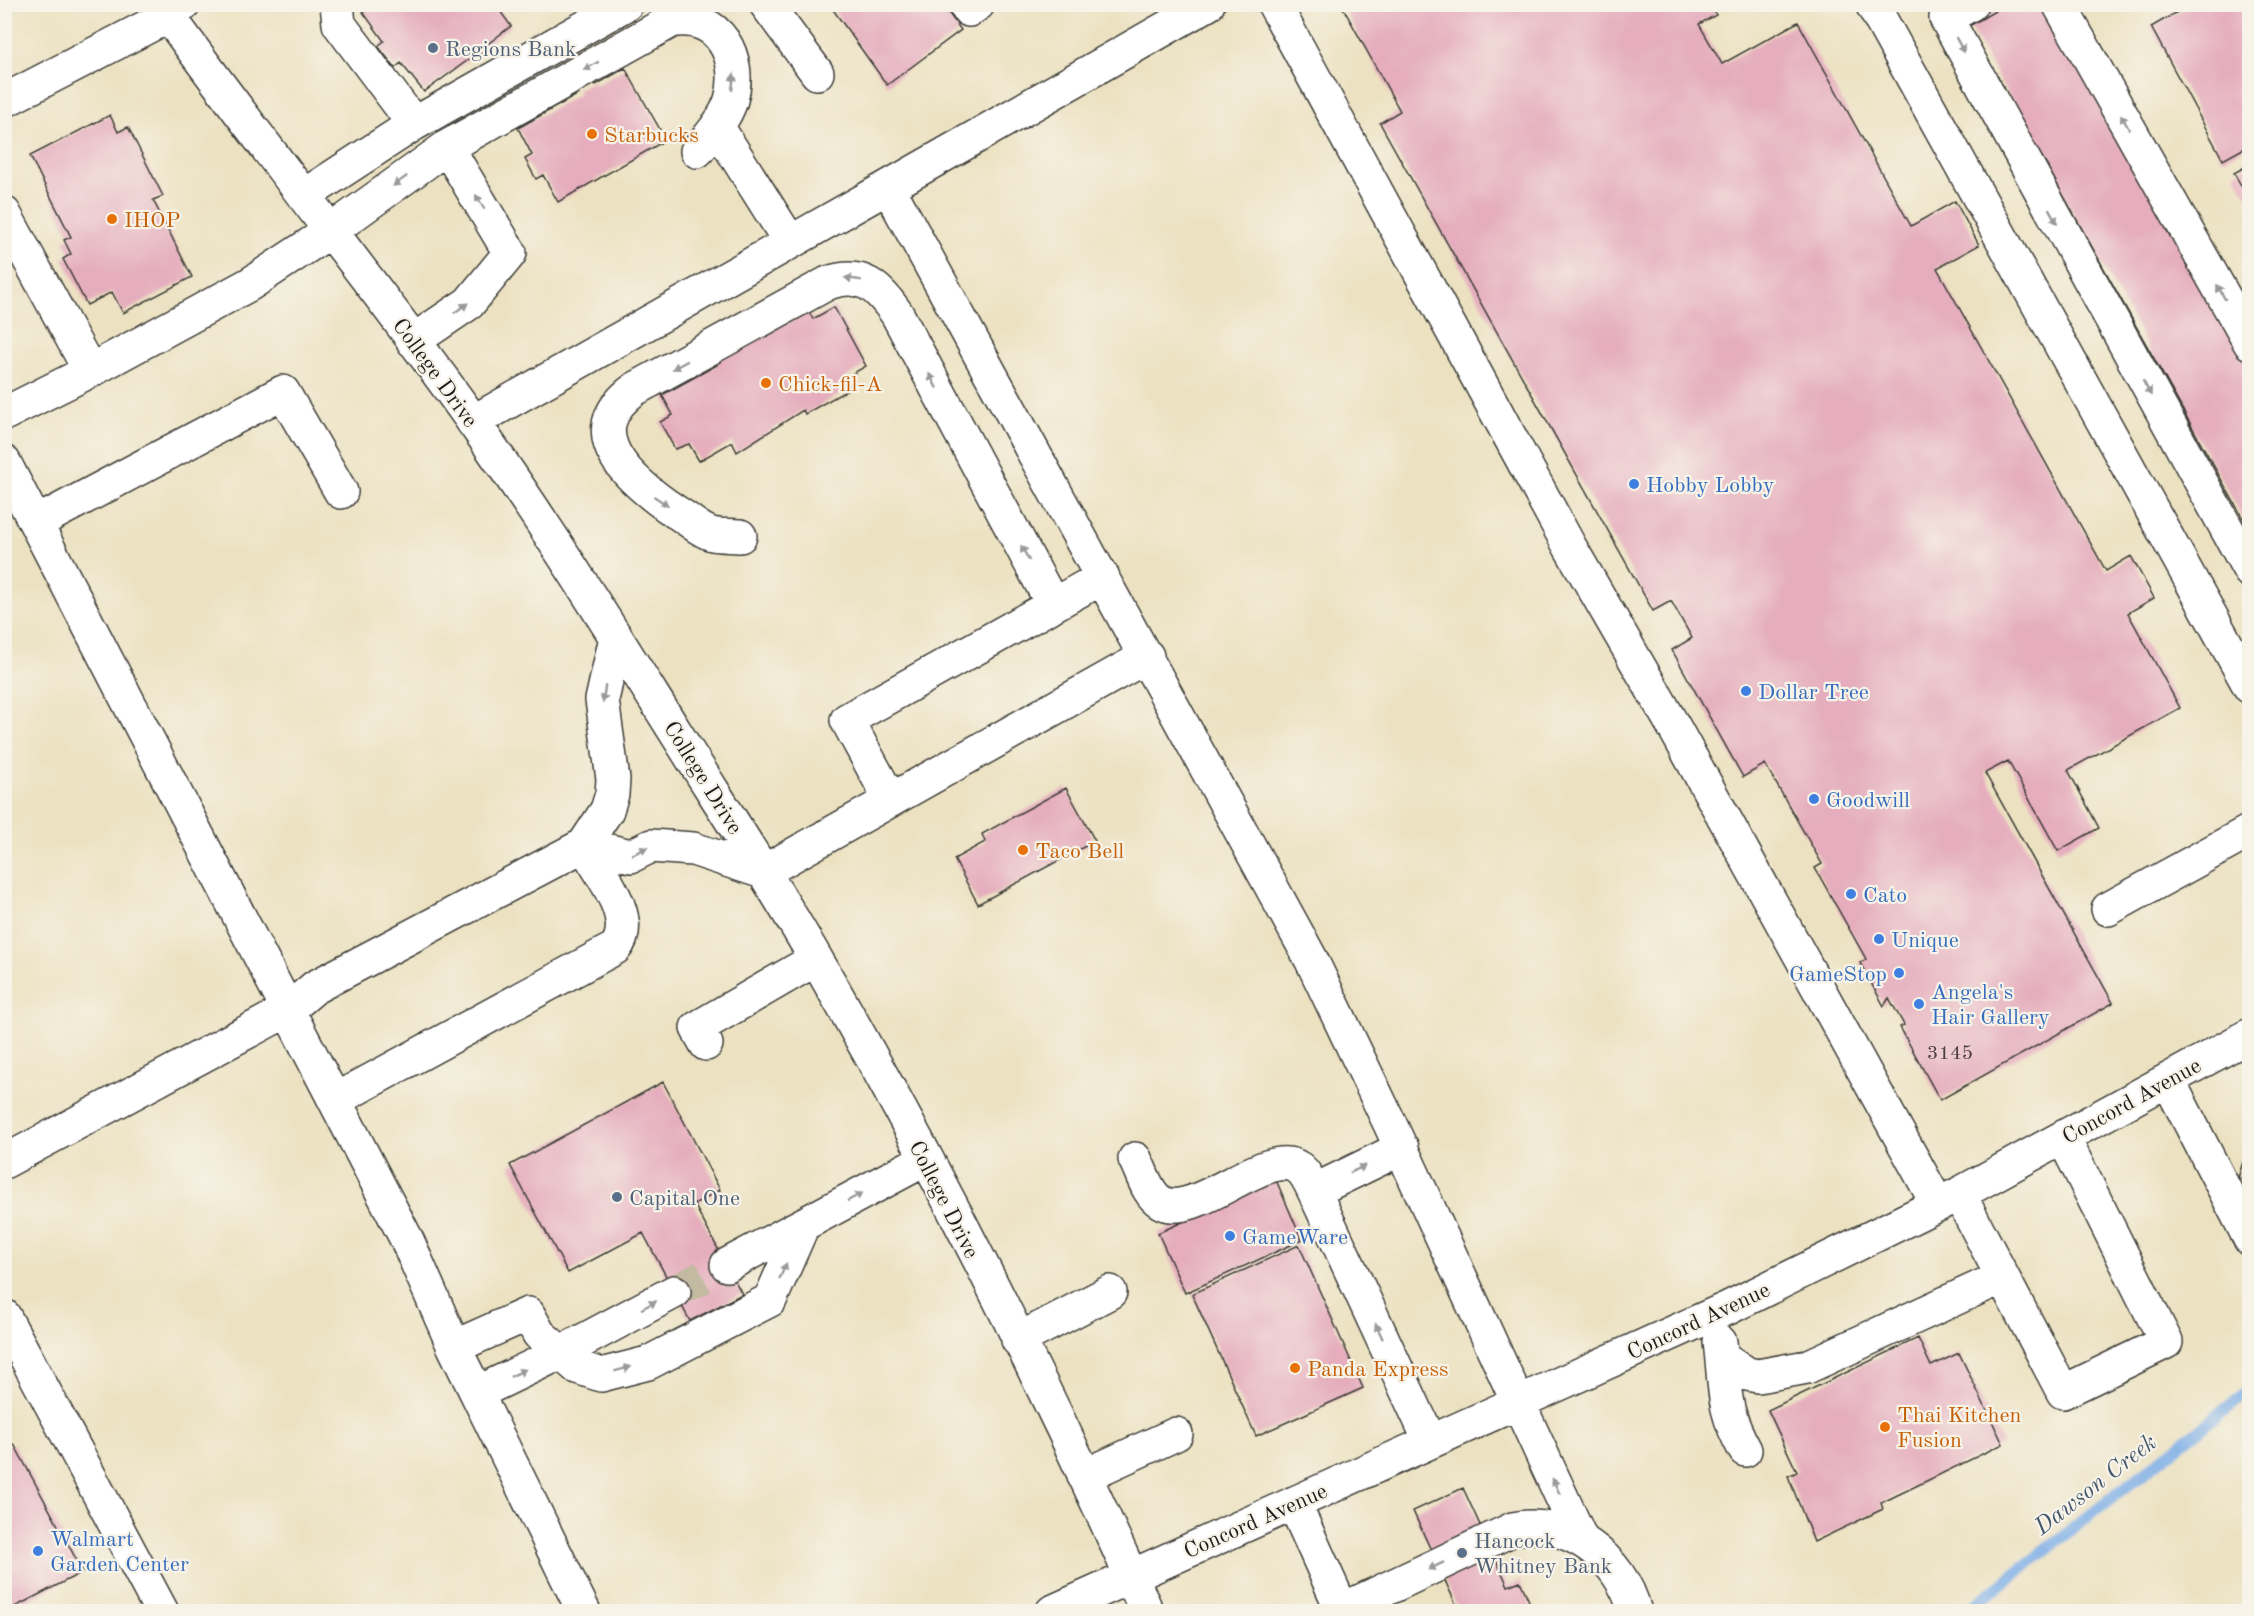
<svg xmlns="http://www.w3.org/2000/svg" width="2254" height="1616" viewBox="0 0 2254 1616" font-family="'Old Standard TT',serif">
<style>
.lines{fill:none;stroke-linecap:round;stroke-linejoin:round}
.stream{stroke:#7cade7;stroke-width:12}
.building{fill:#e5adbd}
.minor-tunnel{stroke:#c2baa1;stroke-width:33;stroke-dasharray:33 16;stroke-linecap:butt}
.minor-casing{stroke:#3b3a35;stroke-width:36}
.minor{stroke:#fff;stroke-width:33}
.oneway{fill:#999}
.service-dot{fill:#5c6f8a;stroke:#f7f3e8;stroke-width:2}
.food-dot{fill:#e8710a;stroke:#f7f3e8;stroke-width:2}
.shop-dot{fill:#3f7fe0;stroke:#f7f3e8;stroke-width:2}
.labels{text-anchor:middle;stroke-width:4.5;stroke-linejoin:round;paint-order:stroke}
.number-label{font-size:20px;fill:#4e4044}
.service-label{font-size:22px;fill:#4e5e75;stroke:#f7f3e8;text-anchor:start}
.food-label{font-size:22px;fill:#c56008;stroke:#f7f3e8;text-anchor:start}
.street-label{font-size:22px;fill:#1c1c1c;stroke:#f7f3e8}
.shop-label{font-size:22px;fill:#366cbe;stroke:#f7f3e8;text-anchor:start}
.water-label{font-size:24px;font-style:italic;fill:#42566d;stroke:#f7f3e8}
</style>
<rect width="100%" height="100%" fill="#f7f3e8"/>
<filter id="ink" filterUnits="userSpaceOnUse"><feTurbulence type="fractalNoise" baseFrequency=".0167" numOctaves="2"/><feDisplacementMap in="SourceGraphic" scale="12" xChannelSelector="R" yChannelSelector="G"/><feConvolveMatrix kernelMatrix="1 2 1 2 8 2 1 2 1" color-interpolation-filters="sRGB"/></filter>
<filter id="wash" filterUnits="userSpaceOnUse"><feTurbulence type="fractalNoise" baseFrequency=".008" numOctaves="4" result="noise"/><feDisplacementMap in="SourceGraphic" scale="24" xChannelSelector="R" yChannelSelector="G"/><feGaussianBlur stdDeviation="1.35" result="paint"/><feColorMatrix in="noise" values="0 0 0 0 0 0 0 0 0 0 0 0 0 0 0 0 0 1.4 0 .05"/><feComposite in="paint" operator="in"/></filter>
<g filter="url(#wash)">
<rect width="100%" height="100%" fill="#ece2c2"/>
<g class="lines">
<path class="stream" d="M1966 1612 2250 1390"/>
</g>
<g id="blocks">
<path class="building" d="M373 4H495L511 26 485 46 488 49 473 60 471 58 424 92 401 63 395 68 378 46 384 41 363 12Z
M829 4H942L961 30 887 85Z
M1341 4H1710L1716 15 1699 24 1722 64 1798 22 1911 226 1955 201 1979 245 1937 268 2106 571 2131 556 2154 598 2128 613 2180 708 2068 770 2099 828 2058 851 2008 761 1985 773 2113 1003 1940 1100 1900 1027 1904 1025 1889 998 1884 1006 1860 963 1866 959 1815 868 1822 864 1765 764 1743 777 1672 650 1692 638 1671 601 1653 611 1380 123 1400 111Z
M2007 4H2047L2250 368V531L1969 26Z
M2191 4H2250V145L2223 160 2151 27Z
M625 68 666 140 558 202 543 175 536 179 525 159 532 155 518 128 579 94 577 90 594 80 596 85Z
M110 115 118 132 128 127 163 196 153 200 192 277 123 313 112 292 87 305 63 259 71 254 64 240 71 237 30 156Z
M2250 164V201L2234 173Z
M834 307 866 366 845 378 851 388 805 414 803 410 737 452 732 442 699 461 689 444 675 449 660 422 673 415 662 395 717 365 714 360 808 311 813 319Z
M1066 788 1095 841 978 904 954 859 985 842 982 834Z
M663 1082 720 1190 694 1204 742 1294 690 1321 643 1233 568 1273 510 1165Z
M2249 1142H2250V1181L2238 1178Z
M1276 1180 1302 1240 1185 1293 1158 1233Z
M1299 1245 1363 1388 1256 1436 1192 1294Z
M1918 1338 1931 1366 1959 1353 2003 1444 1881 1503 1883 1509 1814 1542 1788 1476 1797 1472 1768 1410Z
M14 1444 83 1572 5 1612V1449Z
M1463 1488 1508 1586 1520 1581 1534 1612H1452L1458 1609 1413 1511Z"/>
</g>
</g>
<g filter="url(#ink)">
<use href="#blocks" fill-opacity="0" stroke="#3b3a35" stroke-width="1.5"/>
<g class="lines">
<path class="minor-tunnel" d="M674 1292 727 1265"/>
<g class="minor-casing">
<path id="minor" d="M160 4C261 146 373 280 474 423 545 523 610 628 676 733 723 808 772 882 816 959 938 1170 1048 1389 1147 1612
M766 4 817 73
M965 4 969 10 978 4
M1274 4 1570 547 1674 727 1938 1205
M1872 4 2250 687
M1971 4 1946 18 2250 571
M2059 4 2250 343
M4 101 168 16 184 4
M414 124 626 4
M717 126 790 242
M888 187 1208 4
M305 195 414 124 339 24 337 4
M4 213 90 371 250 284 332 230 447 147 671 21C719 12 743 58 731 100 725 119 710 136 697 151
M413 341 469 303 510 253 447 147
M4 414 90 371
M473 422 888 187 1311 959 1390 1124 1581 1539
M4 462 407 1240 454 1347 584 1612
M36 523 283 392 341 492
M740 536C731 535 721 536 712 534 700 531 687 518 676 512 633 483 573 434 635 389L828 283C863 271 878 287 897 314L1053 605
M890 799 847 720 1103 577
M584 845 631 856 651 846 693 849 763 872 1147 656
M2108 909 2250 831
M706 1044 697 1028 816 959
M2168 1080 2250 1239
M335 1100 615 948C639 920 599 872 584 845
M1135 1159C1142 1172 1147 1194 1161 1202 1194 1222 1267 1145 1299 1168 1306 1173 1310 1183 1314 1191L1430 1441
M4 1162 288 1010 315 987 584 845 607 810 612 794 613 779 602 700 616 637
M1314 1191 1402 1148
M1959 1194 2063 1392 2166 1342 2063 1137
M727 1265 926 1159
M4 1316 162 1612
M1018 1340 1110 1292
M1720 1342C1726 1388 1721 1407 1745 1450
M454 1347 528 1314 539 1334 577 1367 601 1375 648 1363 770 1300 803 1225
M1722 1357 1747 1374 1758 1376 1807 1367 2002 1277
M477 1393 560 1353 674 1292
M1084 1476 1176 1434
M1294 1503 1343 1612
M1342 1610 1513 1529C1568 1518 1621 1557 1635 1612
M1052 1612 1728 1308 1959 1194 2250 1035"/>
</g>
<use href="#minor" class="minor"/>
</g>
<defs><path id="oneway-solid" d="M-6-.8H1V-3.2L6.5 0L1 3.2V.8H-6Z" transform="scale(1.5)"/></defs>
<g class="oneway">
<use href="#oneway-solid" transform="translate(1960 45) rotate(61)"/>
<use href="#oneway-solid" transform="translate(591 66) rotate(151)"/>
<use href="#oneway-solid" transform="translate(733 82) rotate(-83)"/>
<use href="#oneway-solid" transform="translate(2125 122) rotate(-119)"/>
<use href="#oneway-solid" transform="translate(400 181) rotate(144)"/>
<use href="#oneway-solid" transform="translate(480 202) rotate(-121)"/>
<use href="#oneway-solid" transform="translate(2053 216) rotate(61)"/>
<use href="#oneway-solid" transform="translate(853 279) rotate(-171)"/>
<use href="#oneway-solid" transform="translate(2221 292) rotate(-119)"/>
<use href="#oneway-solid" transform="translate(461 308) rotate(-35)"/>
<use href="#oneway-solid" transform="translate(680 365) rotate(151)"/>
<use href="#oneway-solid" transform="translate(933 381) rotate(-118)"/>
<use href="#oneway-solid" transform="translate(2147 388) rotate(61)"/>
<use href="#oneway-solid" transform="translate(661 501) rotate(33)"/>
<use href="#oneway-solid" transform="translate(1025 553) rotate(-118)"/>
<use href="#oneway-solid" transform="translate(604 694) rotate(98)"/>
<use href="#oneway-solid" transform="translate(640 851) rotate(-26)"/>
<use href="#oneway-solid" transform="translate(1358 1169) rotate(-26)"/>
<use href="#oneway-solid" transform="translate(855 1197) rotate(-28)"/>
<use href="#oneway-solid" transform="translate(783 1271) rotate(-66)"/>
<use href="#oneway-solid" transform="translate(649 1305) rotate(-28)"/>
<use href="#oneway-solid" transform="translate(1379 1331) rotate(-115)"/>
<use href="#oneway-solid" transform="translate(623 1369) rotate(-15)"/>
<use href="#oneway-solid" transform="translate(518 1373) rotate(-26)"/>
<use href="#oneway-solid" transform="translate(1556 1486) rotate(-115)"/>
<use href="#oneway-solid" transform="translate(1436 1566) rotate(154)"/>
</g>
</g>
<g class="service-dot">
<circle cx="433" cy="48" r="6"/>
<circle cx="617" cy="1197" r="6"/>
<circle cx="1462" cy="1553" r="6"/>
</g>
<g class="food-dot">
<circle cx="592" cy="134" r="6"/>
<circle cx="112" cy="219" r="6"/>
<circle cx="766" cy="383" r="6"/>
<circle cx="1023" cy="850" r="6"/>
<circle cx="1295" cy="1368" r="6"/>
<circle cx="1885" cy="1427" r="6"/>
</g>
<g class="shop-dot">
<circle cx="1634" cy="484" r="6"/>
<circle cx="1746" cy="691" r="6"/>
<circle cx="1814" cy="799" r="6"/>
<circle cx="1851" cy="894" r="6"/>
<circle cx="1879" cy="939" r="6"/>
<circle cx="1899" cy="973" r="6"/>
<circle cx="1919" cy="1004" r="6"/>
<circle cx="1230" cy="1236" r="6"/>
<circle cx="38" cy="1551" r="6"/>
</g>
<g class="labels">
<g class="number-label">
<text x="1950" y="1059">3145</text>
</g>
<g class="service-label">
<text x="445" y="56">Regions Bank</text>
<text x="629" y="1205">Capital One</text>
<text x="1474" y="1548">Hancock<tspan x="1474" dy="25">Whitney Bank</tspan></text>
</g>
<g class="food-label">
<text x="604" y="142">Starbucks</text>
<text x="124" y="227">IHOP</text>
<text x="778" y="391">Chick-fil-A</text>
<text x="1035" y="858">Taco Bell</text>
<text x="1307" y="1376">Panda Express</text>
<text x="1897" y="1422">Thai Kitchen<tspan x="1897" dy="25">Fusion</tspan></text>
</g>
<g class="street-label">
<text transform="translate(436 372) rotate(54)" y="8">College Drive</text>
<text transform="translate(704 777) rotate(58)" y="8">College Drive</text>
<text transform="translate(2131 1100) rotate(-29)" y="8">Concord Avenue</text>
<text transform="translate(945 1199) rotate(63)" y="8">College Drive</text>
<text transform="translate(1698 1320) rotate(-25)" y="8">Concord Avenue</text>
<text transform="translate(1255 1520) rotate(-24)" y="8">Concord Avenue</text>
</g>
<g class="shop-label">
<text x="1646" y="492">Hobby Lobby</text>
<text x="1758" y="699">Dollar Tree</text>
<text x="1826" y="807">Goodwill</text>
<text x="1863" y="902">Cato</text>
<text x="1891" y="947">Unique</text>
<text x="1887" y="981" text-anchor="end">GameStop</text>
<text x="1931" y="999">Angela's<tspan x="1931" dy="25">Hair Gallery</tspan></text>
<text x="1242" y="1244">GameWare</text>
<text x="50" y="1546">Walmart<tspan x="50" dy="25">Garden Center</tspan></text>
</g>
<g class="water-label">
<text transform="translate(2095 1484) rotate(-38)" y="8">Dawson Creek</text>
</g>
</g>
<rect width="2254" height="1616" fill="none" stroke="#f7f3e8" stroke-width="24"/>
</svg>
